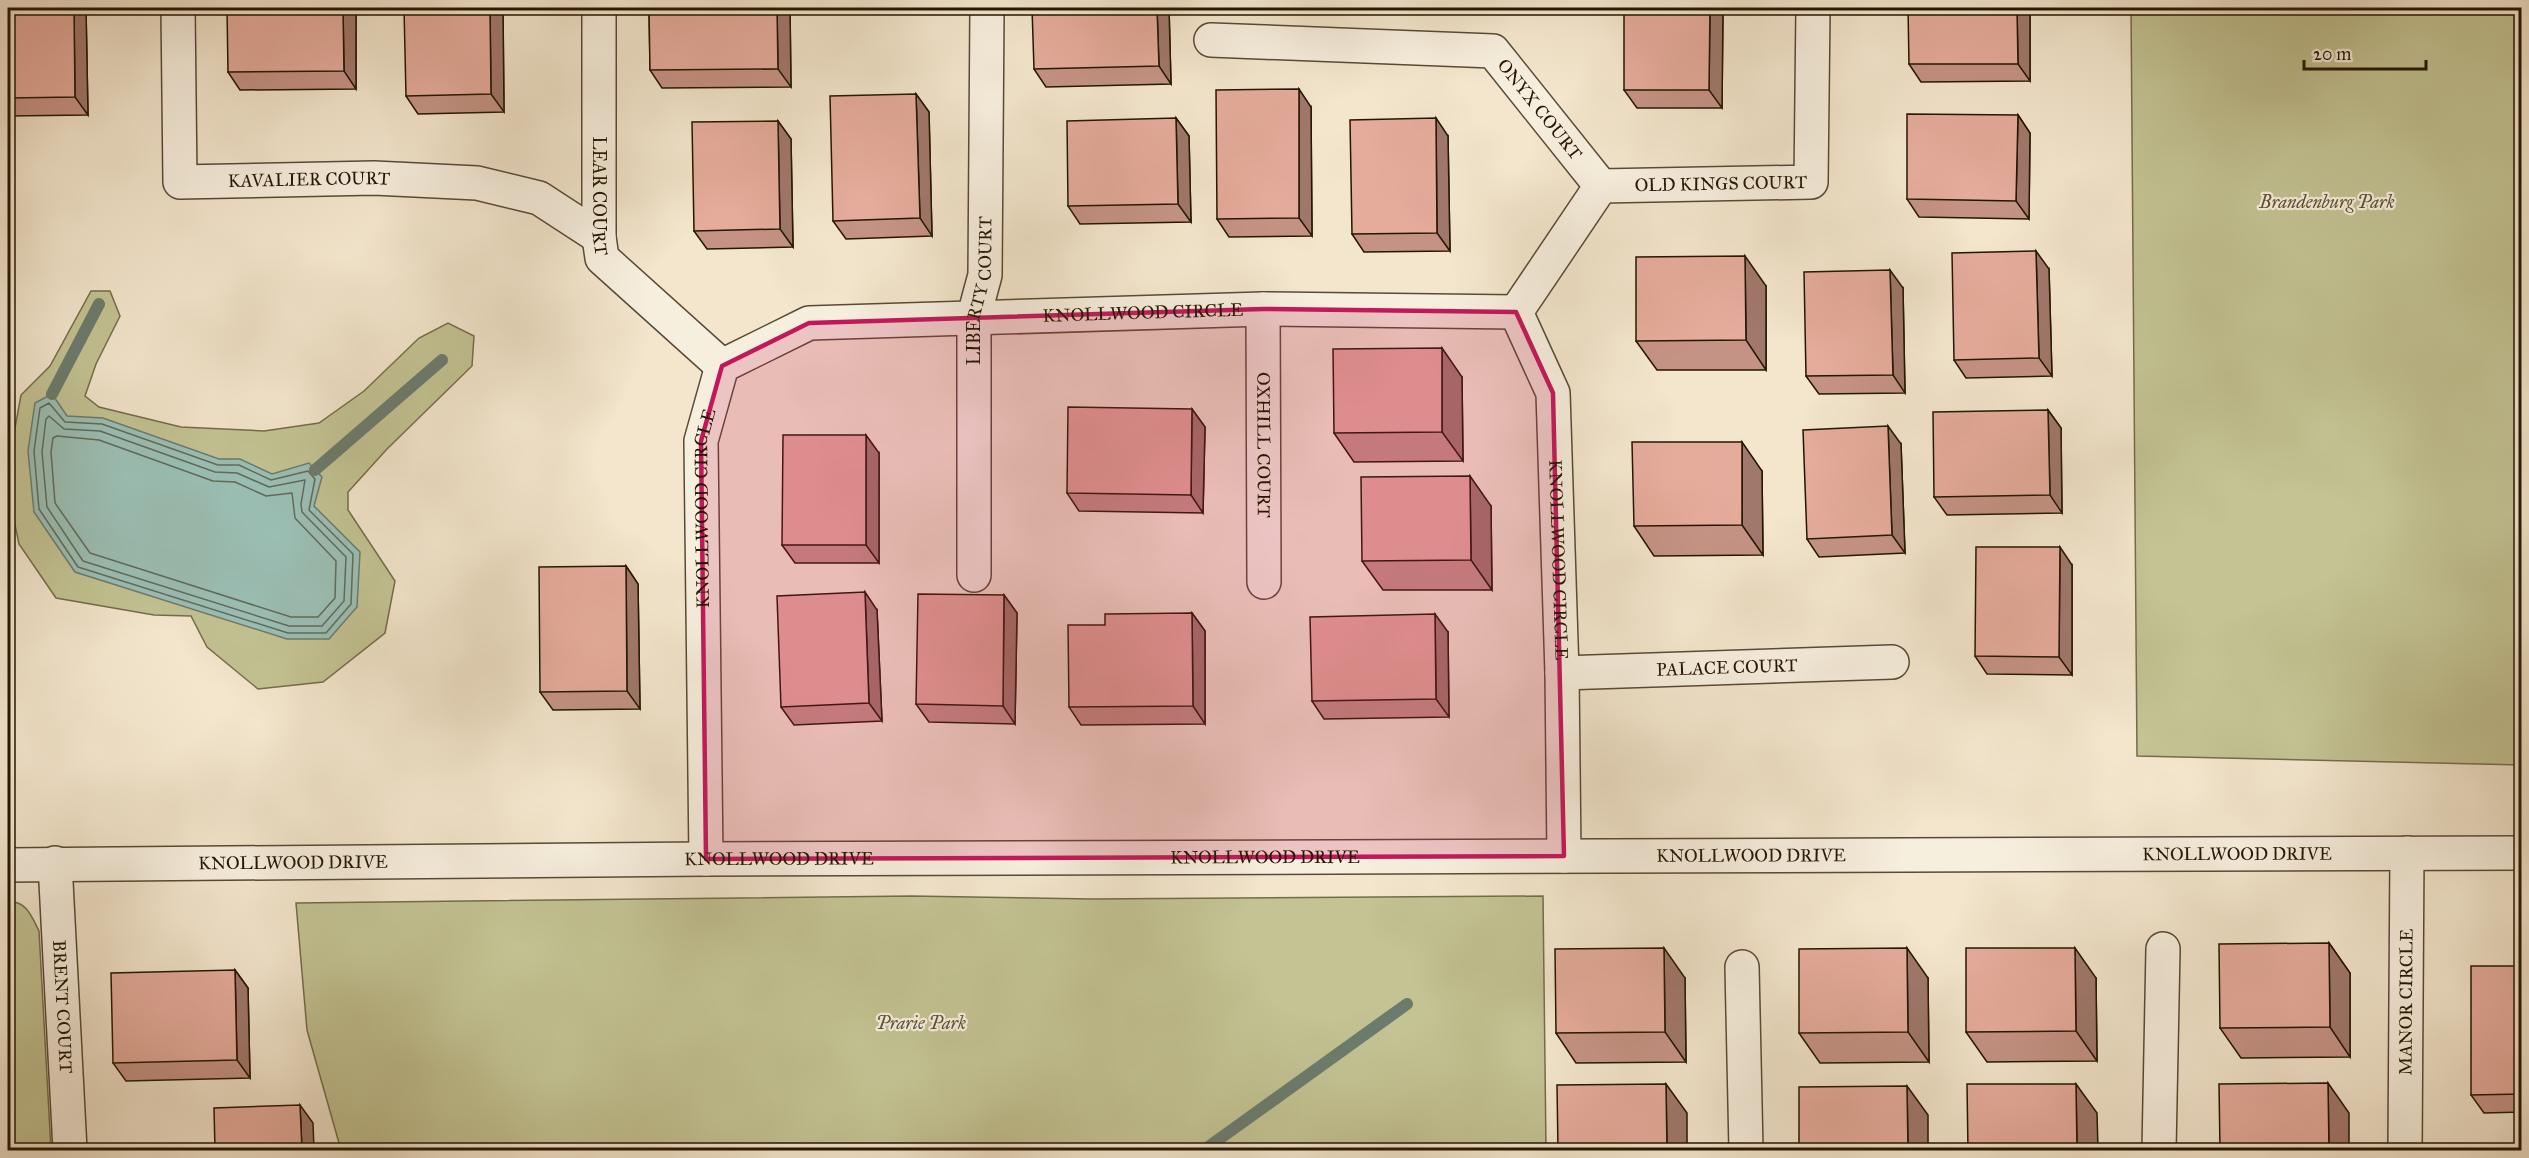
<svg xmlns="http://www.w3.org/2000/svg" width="2529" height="1158" viewBox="0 0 2529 1158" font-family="'IM FELL Great Primer',serif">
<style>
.green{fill:#c3c393;stroke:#746c4b;stroke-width:1.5}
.water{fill:#9bc0b6;stroke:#6b7c6e;stroke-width:1.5}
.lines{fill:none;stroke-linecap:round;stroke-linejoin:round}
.shore{stroke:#606b5c;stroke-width:1.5}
.stream{stroke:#6b7c6e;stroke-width:12}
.minor-casing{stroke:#584a36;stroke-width:36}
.tertiary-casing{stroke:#584a36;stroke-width:36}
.minor{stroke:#f7efde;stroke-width:33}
.tertiary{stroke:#f7efde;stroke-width:33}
.wall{fill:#c59385;stroke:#241603;stroke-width:1.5}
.shaded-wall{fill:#a0786c;stroke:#241603;stroke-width:1.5}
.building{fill:#e5ab9b;stroke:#241603;stroke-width:1.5}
.marked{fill:#c2185b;fill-opacity:0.2;stroke:#c2185b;stroke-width:4.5;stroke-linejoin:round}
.labels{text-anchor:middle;stroke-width:4.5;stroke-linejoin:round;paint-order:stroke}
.street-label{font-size:18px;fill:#241603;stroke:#f7efde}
.park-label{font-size:18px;font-style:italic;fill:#5c5335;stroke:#f7efde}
</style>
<rect width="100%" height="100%" fill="#f3e6cd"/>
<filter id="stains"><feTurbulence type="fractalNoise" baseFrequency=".00333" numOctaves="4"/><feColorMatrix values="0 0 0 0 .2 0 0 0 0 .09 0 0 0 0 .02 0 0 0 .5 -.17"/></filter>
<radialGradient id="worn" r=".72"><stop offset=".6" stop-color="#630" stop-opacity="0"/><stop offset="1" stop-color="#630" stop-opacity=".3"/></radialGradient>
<path class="green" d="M2131 8H2521V765L2137 756Z
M91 291H110L120 316 96 364 85 396 99 407 181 427 264 431 319 423 364 391 419 338 448 323 474 336 472 366 387 449 348 492V510L395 581 385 633 323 682 258 689 207 647 191 616 154 615 56 598 19 544 8 492V466L21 395 50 366Z
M911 896 1093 899 1543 896 1546 1150H341L307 1030 296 903Z
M8 902C26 900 32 917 39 931L51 1150H8Z"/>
<path class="water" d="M52 394 67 416 103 418 219 459H240L272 474 309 463 322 477 314 506 360 552 357 607 329 639H287L75 572 34 512 28 451 35 403Z"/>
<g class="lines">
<path class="shore" d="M49 403 65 422 102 424 218 465H239L271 480 308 471 315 479 309 510 353 554 351 604 326 633H288L78 567 39 509 34 451 40 408Z
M49 416 64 429 100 431 215 472 237 473 269 487 305 480 301 504 302 512 346 557 344 601 322 626H289L83 561 47 507 42 452 46 419Z
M57 436 99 440 213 481 235 482 266 496 292 493 295 518 336 561 335 598 318 617H291L90 553 55 503 51 452 53 438Z"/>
<path class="stream" d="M52 394 99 304
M315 470 442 360
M1204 1150 1407 1004"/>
<g class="minor-casing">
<g id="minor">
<path id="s1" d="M178 8 180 182 374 178 477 183 539 198 599 237"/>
<path id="s2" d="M599 8V237L602 258 722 366"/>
<path id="s3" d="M1211 40 1493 51 1601 186"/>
<path id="s4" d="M1601 186 1811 182 1813 8"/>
<path id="s5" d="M1263 309 1264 582"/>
<path id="s6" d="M1516 312 1553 393 1562 673 1564 856"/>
<path d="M1516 312 1601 186"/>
<path id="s7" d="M974 575V316L985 275 987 8"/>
<path id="s8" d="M1562 673 1892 662"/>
<path id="s9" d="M706 859 701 441 722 366 809 323 1263 309 1516 312"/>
<path id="s10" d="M55 863 70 1150"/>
<path d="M1742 967 1746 1150"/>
<path d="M2159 1150 2163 949"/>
<path id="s11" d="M2405 1150 2407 853"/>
</g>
</g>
<g class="tertiary-casing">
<g id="tertiary">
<path id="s12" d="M8 865 706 859 2522 853"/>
</g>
</g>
<use href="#minor" class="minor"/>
<use href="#tertiary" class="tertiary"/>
</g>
<path class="wall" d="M8 8H86L88 115 8 116Z
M503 8 504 112 418 114 406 96Z
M649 8H790L791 87 662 88 650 70Z
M1169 8 1171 84 1046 87 1034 69Z
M1723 8 1722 108H1637L1624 90Z
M2030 8V81L1921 82 1909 64Z
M356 9V89L240 90 228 72Z
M916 94 929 112 932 236 846 239 833 221Z
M1311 107 1312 236 1229 237 1217 219Z
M2018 115 2030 133 2029 219 1919 217 1907 199Z
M1176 118 1189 136 1191 222 1080 224 1068 206Z
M778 121 791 139 793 247 707 249 694 231Z
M1448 136 1450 251 1364 252 1352 234Z
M2049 269 2052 376 1966 378 1954 360Z
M1766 286V370H1657L1636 341Z
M1903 288 1905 393 1819 394 1806 376Z
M1462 377 1463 461 1354 462 1334 433Z
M1192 409 1205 427 1203 513 1079 511 1067 493Z
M2048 410 2061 428 2062 513 1947 515 1934 497Z
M1901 444 1905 553 1819 557 1807 539Z
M879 453V563H795L782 545Z
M1762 471 1763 555 1654 556 1634 526Z
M1491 506 1492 590H1383L1362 561Z
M2072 565V675L1987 674 1975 656Z
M626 566 638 584 640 709 553 710 540 692Z
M1004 595 1017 613 1015 724 929 722 916 704Z
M877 610 882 721 794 725 781 707Z
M1192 613 1205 631V724L1081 725 1069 707 1105 625Z
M1448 632 1449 717 1324 719 1312 701Z
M2329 943 2350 973V1057L2241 1058 2220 1028Z
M2522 966V1112L2484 1113 2471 1095Z
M235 970 248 988 250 1078 126 1081 113 1063Z
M1685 978 1686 1062 1576 1063 1556 1033Z
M1928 978 1929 1062 1820 1063 1799 1033Z
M2096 978 2097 1061 1987 1062 1966 1032Z"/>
<path class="shaded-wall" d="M74 8H86L88 115 75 97Z
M343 8H354L356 9V89L344 71Z
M490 8H503L504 112 491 94Z
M777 8H790L791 87 778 69Z
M1157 8H1169L1171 84 1159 66Z
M1710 8H1723L1722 108 1709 90Z
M2017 8H2030V81L2018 64Z
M1299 89 1311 107 1312 236 1299 218Z
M916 94 929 112 932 236 920 218Z
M2018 115 2030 133 2029 219 2016 201Z
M1176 118 1189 136 1191 222 1178 204Z
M1436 118 1448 136 1450 251 1437 233Z
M778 121 791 139 793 247 780 229Z
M2036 251 2049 269 2052 376 2039 358Z
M1745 256 1766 286V370L1746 340Z
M1890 270 1903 288 1905 393 1893 375Z
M1442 348 1462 377 1463 461 1442 432Z
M1192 409 1205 427 1203 513 1191 495Z
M2048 410 2061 428 2062 513 2050 495Z
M1888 426 1901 444 1905 553 1892 535Z
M866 435 879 453V563L866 545Z
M1742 442 1762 471 1763 555 1742 525Z
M1470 476 1491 506 1492 590 1471 560Z
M2060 547 2072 565V675L2059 657Z
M626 566 638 584 640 709 627 691Z
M865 592 877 610 882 721 869 703Z
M1004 595 1017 613 1015 724 1003 706Z
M1192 613 1205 631V724L1193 706Z
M1435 614 1448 632 1449 717 1436 699Z
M2329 943 2350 973V1057L2330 1027Z
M1664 948 1685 978 1686 1062 1665 1032Z
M1907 948 1928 978 1929 1062 1908 1032Z
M2075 948 2096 978 2097 1061 2076 1031Z
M235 970 248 988 250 1078 237 1060Z
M2328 1083 2349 1113V1150H2329Z
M1666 1084 1687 1113V1150H1667Z
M2076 1084 2097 1113 2098 1150H2077Z
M1907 1086 1928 1115V1150H1908Z
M300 1105 313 1123 314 1150H302Z"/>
<path class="building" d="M8 8H74L75 97 8 98Z
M227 8H343L344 71 228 72Z
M404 8H490L491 94 406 96Z
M649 8H777L778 69 650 70Z
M1032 8H1157L1159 66 1034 69Z
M1624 8H1710L1709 90H1624Z
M1908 8H2017L2018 64H1909Z
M1299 89V218L1217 219 1216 90Z
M916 94 920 218 833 221 830 96Z
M1907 114 2018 115 2016 201 1907 199Z
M1176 118 1178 204 1068 206 1067 121Z
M1436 118 1437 233 1352 234 1350 120Z
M778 121 780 229 694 231 692 122Z
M2036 251 2039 358 1954 360 1952 253Z
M1745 256 1746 340 1636 341V257Z
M1890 270 1893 375 1806 376 1804 272Z
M1442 348V432L1334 433 1333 349Z
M1068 407 1192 409 1191 495 1067 493Z
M2048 410 2050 495 1934 497 1933 412Z
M1888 426 1892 535 1807 539 1803 430Z
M783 435H866V545H782Z
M1632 442H1742V525L1634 526Z
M1470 476 1471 560 1362 561 1361 477Z
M1976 547H2060L2059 657 1975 656Z
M626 566 627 691 540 692 539 567Z
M865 592 869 703 781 707 777 596Z
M918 594 1004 595 1003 706 916 704Z
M1192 613 1193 706 1069 707 1068 625H1105V614Z
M1435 614 1436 699 1312 701 1310 617Z
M2329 943 2330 1027 2220 1028 2219 944Z
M1664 948 1665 1032 1556 1033 1555 949Z
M1907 948 1908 1032 1799 1033V949Z
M1966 948H2075L2076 1031 1966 1032Z
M2471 966H2522V1094L2471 1095Z
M235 970 237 1060 113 1063 111 973Z
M2328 1083 2329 1150H2220L2219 1084Z
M1666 1084 1667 1150H1558L1557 1085Z
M1967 1084H2076L2077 1150H1968Z
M1907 1086 1908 1150H1799V1087Z
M300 1105 302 1150H215L214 1108Z"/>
<path class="marked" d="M1263 309 1516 312 1553 393 1564 856 706 859 701 441 722 366 809 323Z"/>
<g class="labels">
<g class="street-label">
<text dy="6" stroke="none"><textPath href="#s3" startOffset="357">ONYX COURT</textPath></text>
<text dy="6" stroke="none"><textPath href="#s1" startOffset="303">KAVALIER COURT</textPath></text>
<text dy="6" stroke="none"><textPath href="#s4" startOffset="120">OLD KINGS COURT</textPath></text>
<text dy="6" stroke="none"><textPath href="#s2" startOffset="188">LEAR COURT</textPath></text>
<text dy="6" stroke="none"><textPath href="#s7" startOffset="285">LIBERTY COURT</textPath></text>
<text dy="6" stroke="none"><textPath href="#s9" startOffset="927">KNOLLWOOD CIRCLE</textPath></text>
<text dy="6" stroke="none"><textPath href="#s5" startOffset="136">OXHILL COURT</textPath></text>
<text dy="6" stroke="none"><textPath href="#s9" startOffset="351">KNOLLWOOD CIRCLE</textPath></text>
<text dy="6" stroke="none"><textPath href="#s6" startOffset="256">KNOLLWOOD CIRCLE</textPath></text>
<text dy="6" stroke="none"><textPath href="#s8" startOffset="165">PALACE COURT</textPath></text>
<text dy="6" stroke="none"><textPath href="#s12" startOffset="2229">KNOLLWOOD DRIVE</textPath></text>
<text dy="6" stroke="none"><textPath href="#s12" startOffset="1743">KNOLLWOOD DRIVE</textPath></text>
<text dy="6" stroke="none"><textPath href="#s12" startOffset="1257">KNOLLWOOD DRIVE</textPath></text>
<text dy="6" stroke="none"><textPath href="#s12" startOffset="771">KNOLLWOOD DRIVE</textPath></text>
<text dy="6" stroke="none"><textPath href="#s12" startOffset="285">KNOLLWOOD DRIVE</textPath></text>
<text dy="6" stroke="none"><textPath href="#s11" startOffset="148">MANOR CIRCLE</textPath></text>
<text dy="6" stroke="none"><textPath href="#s10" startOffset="144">BRENT COURT</textPath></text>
</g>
<g class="park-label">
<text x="2327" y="208">Brandenburg Park</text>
<text x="921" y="1029">Prarie Park</text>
</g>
</g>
<rect width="2529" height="1158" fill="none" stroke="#f3e6cd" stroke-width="30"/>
<rect x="9" y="9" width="2511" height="1140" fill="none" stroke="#241603" stroke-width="3"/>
<rect x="15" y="15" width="2499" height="1128" fill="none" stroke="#241603" stroke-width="1.5"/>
<path d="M2304 60v9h122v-9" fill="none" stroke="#241603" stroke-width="3"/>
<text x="2313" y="60" font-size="18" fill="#241603" stroke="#f7efde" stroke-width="4.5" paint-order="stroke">20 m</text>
<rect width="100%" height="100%" filter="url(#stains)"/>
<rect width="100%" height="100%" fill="url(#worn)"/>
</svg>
